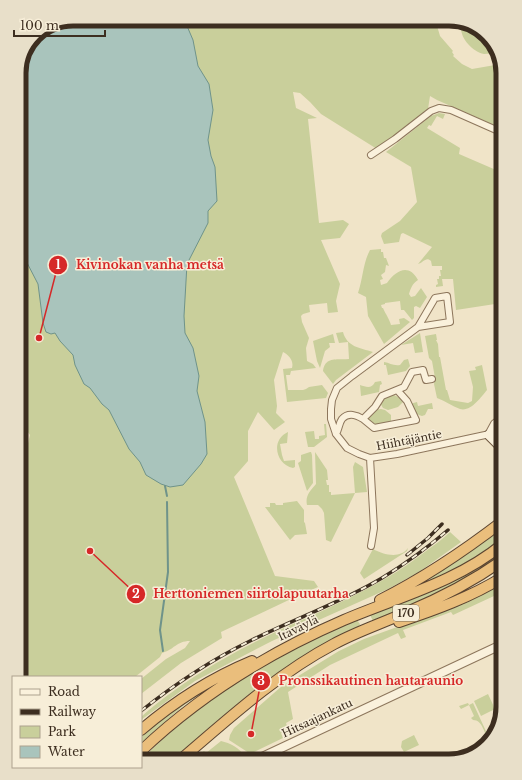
<svg xmlns="http://www.w3.org/2000/svg" width="522" height="780" viewBox="0 0 522 780" font-family="'Libre Baskerville',serif">
<style>
.green{fill:#c9cf9b}
.water{fill:#a9c4bc;stroke:#6f938a}
.lines{fill:none;stroke-linecap:round;stroke-linejoin:round}
.stream{stroke:#6f938a;stroke-width:2}
.minor-casing{stroke:#8d765c;stroke-width:8}
.tertiary-casing{stroke:#8d765c;stroke-width:10}
.secondary-casing{stroke:#6f573f;stroke-width:11}
.trunk-casing{stroke:#5b4430;stroke-width:12}
.minor{stroke:#faf1dc;stroke-width:6}
.tertiary{stroke:#faf1dc;stroke-width:8}
.secondary{stroke:#faf1dc;stroke-width:9}
.trunk{stroke:#eabe7c;stroke-width:10}
.rail-casing{stroke:#3d2e20;stroke-width:3.5}
.rail{stroke:#f7eed8;stroke-width:2;stroke-dasharray:6;stroke-linecap:butt}
.labels{text-anchor:middle;stroke-width:3;stroke-linejoin:round;paint-order:stroke}
.shield{fill:#f7eed8;stroke:#756857;stroke-width:1}
.shield-label{font-size:10px;font-weight:bold;fill:#3d2e20}
.street-label{font-size:11px;fill:#3d2e20;stroke:#f7eed8}
.rim{fill:none;stroke:#3d2e20;stroke-width:5}
.leader{fill:none;stroke:#d62828;stroke-width:1.5}
.callout-dot{fill:#d62828;stroke:#f7eed8;stroke-width:1.5}
.mark-label{font-size:12px;text-anchor:middle;font-weight:bold;fill:#fff}
.callout-label{font-size:12px;text-anchor:middle;font-weight:bold;fill:#d62828;stroke:#f7eed8;stroke-width:3;stroke-linejoin:round;paint-order:stroke}
</style>
<rect width="100%" height="100%" fill="#f0e4c8"/>
<path class="green" d="M73 19H435L440 36 453 51 452 52 454 55 453 56 462 64 472 69 501 64 503 73V129L437 100 430 96 428 109 398 134 377 149 321 114 310 102 300 93 293 92 296 108 317 118 308 119 319 223 343 220 349 224 340 238 321 240 340 284 336 301 338 312 328 313 327 303 309 305 310 312 303 314 301 316 302 322 309 338 306 348 307 361 313 364 316 368 291 371 290 375H286L288 390H303L306 389 309 387 322 385 328 393 326 398 287 402 283 369 292 368C294 361 289 355 283 352L274 380 277 406 276 413 285 422 274 430 258 412 248 431V461L234 477 275 576 314 581 318 587 293 598 221 632 222 638 181 663 141 694V679L166 659 185 648 190 641C176 641 174 650 162 653L160 657 135 677H19V480L30 435 22 424H19V69L37 33Z
M462 22 464 27 482 35 483 42 486 45 493 43 496 46 497 52C493 53 489 54 484 54 471 51 457 35 462 22Z
M439 113 445 114 443 119 437 116 431 126 429 125 427 128 460 148 459 154 503 173V334L501 335 495 304 456 310 453 279H442L443 286 436 287V285L438 284 437 279H439V276H441L440 270H442V266H432L431 261C426 256 423 263 418 264L432 247 403 233 401 234 399 242 384 244 381 236 382 233 400 221 417 202 411 167 386 152 431 116Z
M381 249V252H383L384 258H386L389 266 386 265 385 272 381 275 383 279 380 280 381 285 387 283C396 270 409 263 418 280 412 284 411 288 409 294L411 297 415 296 421 288 427 297 420 308 416 306 414 307V318L412 320 404 310H401L400 301 385 303V304L381 305 382 308H383C386 315 389 318 391 325L400 324 399 319 404 318 410 322 384 344 368 316 366 297 358 293C363 278 363 263 370 250Z
M343 332C347 347 360 348 373 352L336 380 333 384 323 371C325 356 337 360 349 359L348 342 339 343 336 333Z
M420 333 423 352 415 353 413 343 401 345Z
M333 334 335 343H329L330 347 325 351 320 368 317 361 313 341Z
M436 334 437 340H436L438 344 439 357H440L446 390H447L450 400 468 403 472 401 473 387 469 371 476 370 475 367 482 365 487 390C481 397 471 412 460 409 452 406 445 401 437 398L434 384 435 378 432 361 429 358 425 336Z
M408 359 410 366 406 371 388 375 386 365H384V362C390 363 393 366 400 365L404 360Z
M381 381 382 384 380 385 379 392 361 396 360 385C366 387 372 389 375 382Z
M392 394 402 399 403 402 398 407 388 410 383 408 380 403 384 397Z
M417 402 418 406 432 403 433 409H428L425 415 422 416C415 414 413 410 410 404Z
M381 409 385 410 391 415V422C380 426 376 426 367 419L375 410Z
M324 424H326L327 437 314 447H308L305 432 314 431 315 439H319V436L325 435Z
M288 432 287 443 280 444 282 455 284 461 295 460V467L293 468C276 465 270 440 288 432Z
M310 452H311L312 455 313 483 307 491 298 463 301 461V455Z
M315 452 327 470 328 480H326L327 485H329V492H331V495L355 493 353 467 355 462 363 467 367 492 355 493 331 542 326 540 324 513 322 509 318 505H307C305 496 310 491 316 484Z
M297 501 304 510V522L305 523 307 534 295 535 290 540 265 507H270V503H275L276 505H283V503Z
M503 526V540L481 556 431 582 430 578 455 562Z
M450 532 461 542 419 572 388 589 272 641 195 681 141 720V717C174 687 223 657 263 638 319 611 377 590 426 551 434 545 443 539 450 532Z
M408 548 407 551 364 579 360 573 373 549C384 555 400 559 408 548Z
M503 550V554C464 583 418 602 373 621L370 615C416 598 463 579 503 550Z
M503 582V591L497 594 498 597 495 599 494 596 453 615 451 612 403 630 406 637 401 639 398 633 330 665 288 692 293 719 286 723 288 729 281 733 283 738 254 752 249 753 229 740 230 735 234 728 282 686 339 651 364 639 455 606 488 591Z
M357 620 360 624 359 627C339 636 318 646 300 658 253 687 212 726 171 761H151L147 754C206 696 280 652 357 620Z
M215 683 183 706 141 743V733L147 727Z
M488 694 495 709 481 716 474 701Z
M468 703 469 705 473 703 490 740 489 741C484 734 483 720 473 720L471 718 474 716 469 705 461 709 459 706Z
M414 735 419 745 404 752 401 747 402 741Z
M221 741C230 743 240 748 244 756L235 761H192L204 751 206 753Z"/>
<path class="water" d="M73 19H184L193 40 198 66 209 84 213 110 208 140 211 156 215 167 217 201 208 211V223L187 264 184 316 185 333 193 348 199 376 197 391 205 422 207 454 201 464 183 485 170 487 161 484 146 475 140 462 129 449 109 410 102 404 90 388 84 384 75 365 73 355 60 341 55 333 51 334 46 332 43 323 38 284 23 255 19 235V69L37 33Z"/>
<g class="lines">
<path class="stream" d="M165 486 167 496
M163 651 160 630 168 572 167 502"/>
<g class="minor-casing">
<path id="minor" d="M371 155 395 139 431 111 439 108 451 110 503 133
M418 327 450 322 447 296 435 298 418 327 352 376 337 388 332 400 331 409V419L336 434 347 448 359 454 370 458 397 454 499 432
M363 419 374 428 416 420 407 401 398 391
M336 434C339 429 339 423 342 419 348 412 357 415 363 419L375 407 382 396 404 387 412 372 423 370 426 380 432 379
M370 458 374 528 371 546"/>
</g>
<g class="tertiary-casing">
<path id="tertiary" d="M489 435 495 424 503 418
M249 761 262 757 503 644"/>
</g>
<g class="secondary-casing">
<path id="secondary" d="M499 432 503 436
M489 435 503 449"/>
</g>
<g class="trunk-casing">
<path id="trunk" d="M380 600C424 578 464 551 503 521
M399 622C435 610 471 597 503 577
M141 730C175 701 211 678 252 661
M141 751C200 695 270 652 344 620 398 597 457 582 503 544
M179 761C228 719 277 674 334 644 358 631 383 623 407 612 441 598 473 581 503 560"/>
</g>
<use href="#minor" class="minor"/>
<use href="#tertiary" class="tertiary"/>
<use href="#secondary" class="secondary"/>
<use href="#trunk" class="trunk"/>
<g class="rail-casing">
<path id="rail" d="M407 555 428 538 442 524
M141 711C175 684 211 660 250 641 294 619 340 603 382 578 405 564 427 548 448 530"/>
</g>
<use href="#rail" class="rail"/>
</g>
<g class="labels">
<rect class="shield" x="393" y="605" width="26" height="16" rx="3"/>
<g class="shield-label">
<text x="406" y="617">170</text>
</g>
<g class="street-label">
<text transform="translate(409 440) rotate(-11)" y="4">Hiihtäjäntie</text>
<text transform="translate(298 628) rotate(-26)" y="4">Itäväylä</text>
<text transform="translate(317 718) rotate(-25)" y="4">Hitsaajankatu</text>
</g>
</g>
<path d="M0 0H522V780H0ZM73 26H449A47 47 0 0 1 496 73V707A47 47 0 0 1 449 754H73A47 47 0 0 1 26 707V73A47 47 0 0 1 73 26Z" fill="#e8dfc9" fill-rule="evenodd"/>
<path class="rim" d="M73 26H449A47 47 0 0 1 496 73V707A47 47 0 0 1 449 754H73A47 47 0 0 1 26 707V73A47 47 0 0 1 73 26Z"/>
<path class="leader" d="M39 338L58 265M90 551L136 594M251 734L261 681"/>
<g class="callout-dot">
<circle cx="39" cy="338" r="4"/>
<circle cx="90" cy="551" r="4"/>
<circle cx="251" cy="734" r="4"/>
<circle cx="58" cy="265" r="10"/>
<circle cx="136" cy="594" r="10"/>
<circle cx="261" cy="681" r="10"/>
</g>
<g class="mark-label">
<text x="58" y="269">1</text>
<text x="136" y="598">2</text>
<text x="261" y="685">3</text>
</g>
<g class="callout-label">
<text x="150" y="269">Kivinokan vanha metsä</text>
<text x="251" y="598">Herttoniemen siirtolapuutarha</text>
<text x="371" y="685">Pronssikautinen hautaraunio</text>
</g>
<rect x="12" y="676" width="130" height="92" fill="#f7eed8" stroke="#ada18e"/>
<rect x="20" y="689" width="20" height="6" fill="#faf1dc" stroke="#ada18e"/>
<text x="48" y="696" font-size="12" fill="#3d2e20">Road</text>
<rect x="20" y="709" width="20" height="6" fill="#3d2e20" stroke="#ada18e"/>
<text x="48" y="716" font-size="12" fill="#3d2e20">Railway</text>
<rect x="20" y="726" width="20" height="12" fill="#c9cf9b" stroke="#ada18e"/>
<text x="48" y="736" font-size="12" fill="#3d2e20">Park</text>
<rect x="20" y="746" width="20" height="12" fill="#a9c4bc" stroke="#ada18e"/>
<text x="48" y="756" font-size="12" fill="#3d2e20">Water</text>
<path d="M14 30v6h91v-6" fill="none" stroke="#3d2e20" stroke-width="2"/>
<text x="20" y="30" font-size="12" fill="#3d2e20" stroke="#f7eed8" stroke-width="3" paint-order="stroke">100 m</text>
</svg>
